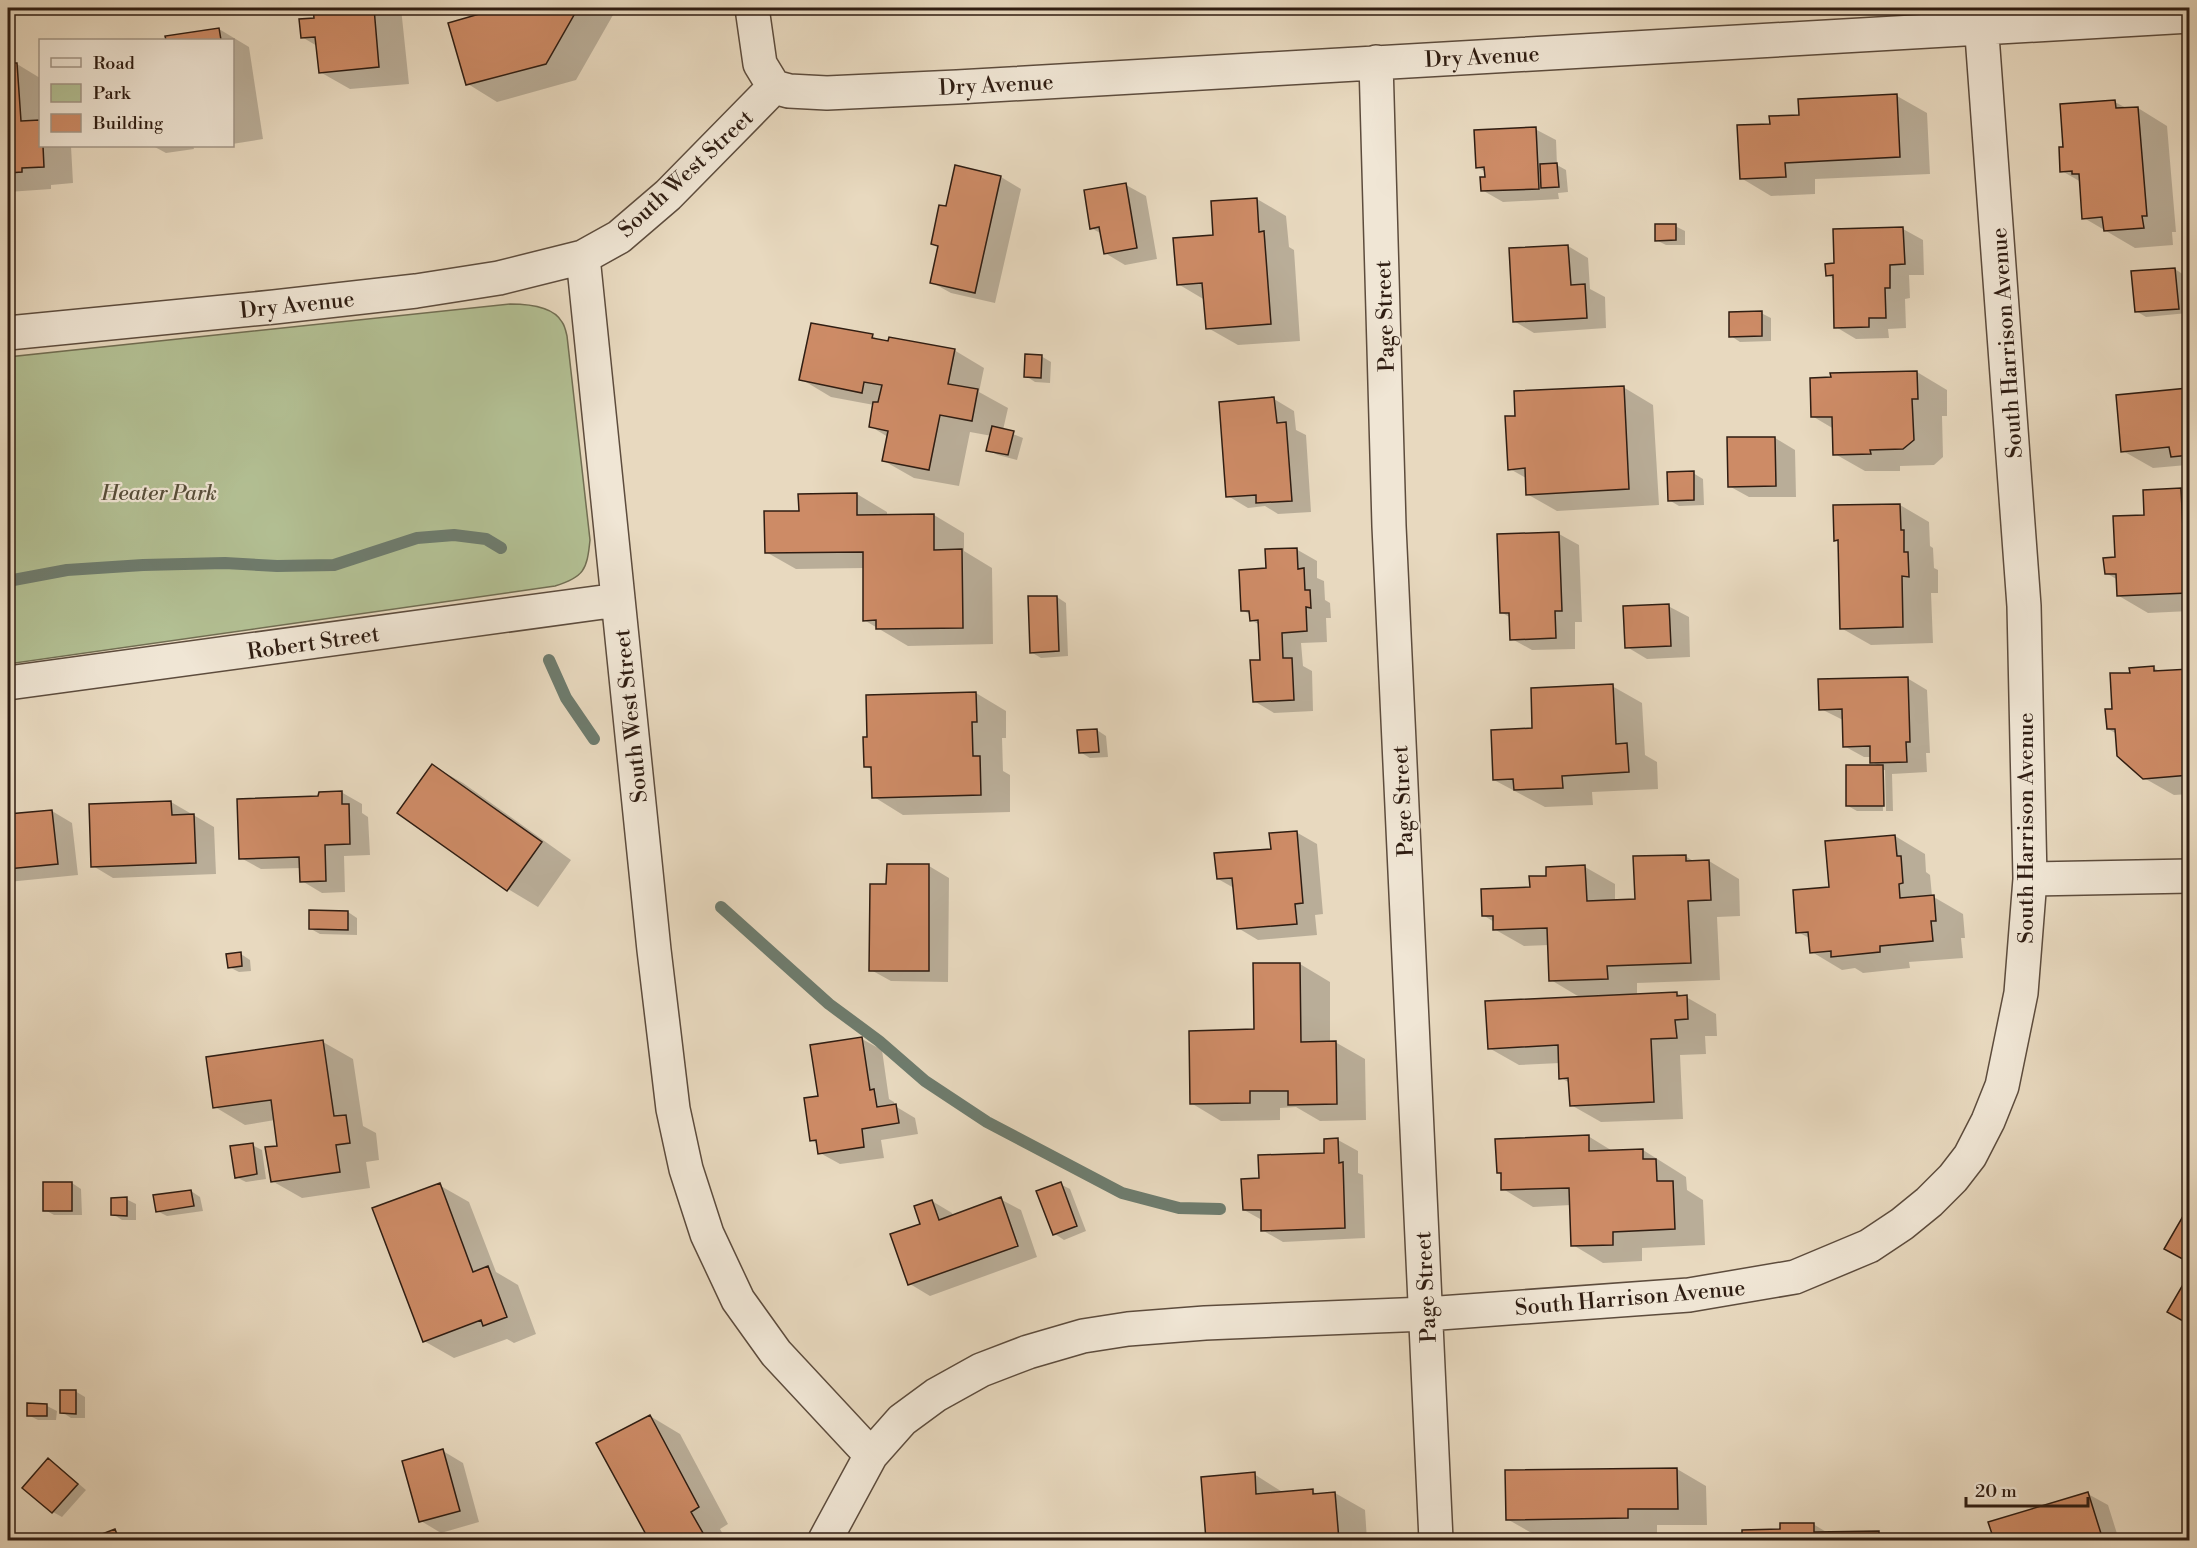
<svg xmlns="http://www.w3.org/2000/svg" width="2197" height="1548" viewBox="0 0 2197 1548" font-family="'Libre Bodoni',serif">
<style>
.green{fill:#b3c094;stroke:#716e53;stroke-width:1.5}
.shadow{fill:#0003}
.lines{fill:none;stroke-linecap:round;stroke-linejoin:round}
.stream{stroke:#6e7c6e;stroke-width:12}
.building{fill:#cd8b66;stroke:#2f1d12;stroke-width:1.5}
.minor-casing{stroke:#5d4c3d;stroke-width:36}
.minor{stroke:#f0e6d5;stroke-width:33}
.labels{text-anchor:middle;stroke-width:4.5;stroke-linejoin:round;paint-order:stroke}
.street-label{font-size:22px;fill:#2f1d12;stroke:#f0e6d5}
.park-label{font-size:22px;font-style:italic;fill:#574e39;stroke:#f0e6d5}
</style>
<rect width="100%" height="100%" fill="#e8d9bf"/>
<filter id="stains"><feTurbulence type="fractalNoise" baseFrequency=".00333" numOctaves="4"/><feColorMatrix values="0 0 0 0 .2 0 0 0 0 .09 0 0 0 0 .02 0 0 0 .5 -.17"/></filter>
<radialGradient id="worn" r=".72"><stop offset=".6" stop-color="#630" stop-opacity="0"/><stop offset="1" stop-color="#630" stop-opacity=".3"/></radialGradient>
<path class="green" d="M510 304C526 304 553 306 562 322 565 326 566 332 567 336L590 540C587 570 584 577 555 586L8 664V357Z"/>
<path class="shadow" d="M308 8H401L409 84 350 89 320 72 317 46 302 37 316 20 315 12Z
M505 8H617L576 80 497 102 468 84 450 24Z
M969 8H1006V10L982 12Z
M219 29 249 47 263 139 232 144V40H167V37Z
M17 64 40 78V146H71L73 183 51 185V189L8 192V65Z
M1897 96 1927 113 1930 174 1815 179V194L1771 196 1741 178 1772 125 1800 117Z
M2115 102 2128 109 2138 108 2167 126 2176 232H2172L2173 245 2135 248 2084 218 2081 182 2062 171Z
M1535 129 1556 140 1557 165 1566 170 1568 192 1558 193 1559 199 1503 202 1482 190 1486 178V172L1477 167Z
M153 146H193L194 149 166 153Z
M1001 177 1021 189 995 303 951 293 931 282 939 247 932 243 947 207Z
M1126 185 1146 196 1157 259 1125 265 1105 253 1102 234 1091 228Z
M1257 199 1286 216 1289 247 1294 250 1300 341 1238 345 1208 328 1205 300 1178 284 1215 236Z
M1675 226 1685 231V245H1666L1656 240Z
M1903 229 1923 240 1924 275H1909L1910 298 1905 299 1906 328 1888 329 1889 338 1856 339 1836 327 1834 279 1827 275 1836 265Z
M1568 246 1588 258 1590 289 1605 297 1606 328 1534 333 1514 321Z
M2175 269 2184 275 2188 313 2146 317 2136 311Z
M1761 313 1771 318V341L1740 342 1731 336Z
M872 336 881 341 954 350 984 368 979 392 1008 408 1003 430 1023 438 1017 460 998 455 988 450 992 436 970 432 959 486 914 478 884 461 888 437 870 426 874 405 831 397 801 379Z
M1041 356 1051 362 1050 383 1035 382 1026 376Z
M2190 358V466L2187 465 2153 468 2123 451 2189 389Z
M1917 372 1947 390V416H1942L1943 457 1934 465 1900 466V471H1865L1835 454 1834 429 1812 416Z
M1623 387 1653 405 1659 505 1557 511 1527 494 1526 478 1510 469Z
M1274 399 1294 411 1296 430 1306 435 1311 512 1278 514 1265 506 1248 508 1228 496Z
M1775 438 1795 450 1796 497H1749L1729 486Z
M1693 473 1703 479 1704 505 1679 506 1669 500Z
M2181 489 2190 495V611L2148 613 2119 596 2118 580 2106 573 2145 516Z
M857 494 887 512V516L934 515 964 533V551L992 568 993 644 908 646 864 620V568L796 569 766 552 800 513Z
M1900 505 1929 522 1930 546 1933 548 1934 568 1938 570V593H1931L1933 643 1871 645 1841 628 1839 542 1835 540Z
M1559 534 1579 545 1582 622H1575V649L1532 650 1512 639 1511 618 1501 612Z
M1296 549 1317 561V578L1324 581 1325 600 1330 603 1331 618H1326L1327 642 1301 643 1303 666 1312 671 1313 711 1274 713 1254 701 1261 662 1260 625 1251 620V615L1242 610 1268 570Z
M1057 597 1066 603 1068 656 1041 658 1031 652Z
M1668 606 1689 617 1690 657 1647 659 1627 647Z
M2154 668 2161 672 2190 670V794L2174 795 2144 778 2117 734 2108 729 2114 710 2131 674Z
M1907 678 1927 690 1930 753H1926L1927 772 1892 774 1893 811H1886L1885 770H1882L1883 811H1857L1848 806 1879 766 1872 762 1871 757H1864L1844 746 1843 720 1821 709Z
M1612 686 1642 703 1645 755 1657 762 1658 789 1592 792 1593 805 1545 807 1494 780 1534 730Z
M976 693 1006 711V738H1002L1003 771 1010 775V812L903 815 874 797 873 770 865 766Z
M1097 730 1106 736 1108 757 1090 758 1080 752Z
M433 766 463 783 571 860 538 907 508 889Z
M341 792 362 804V813L368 817 370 855 344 856 345 892 322 893 302 881 301 868 261 869 241 858 320 797Z
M171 802 214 827 216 874 113 878 93 866Z
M52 811 72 823 78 875 8 882V814Z
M1296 832 1317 844 1323 914 1315 915 1317 935 1258 940 1238 928 1234 888 1218 879 1272 850Z
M1895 836 1925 854 1926 872 1930 875 1932 896 1963 914 1965 938H1961L1963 958 1909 962 1910 968 1863 973 1855 968 1842 970 1812 952 1811 939 1798 932 1830 889Z
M1685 856 1695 862 1709 861 1739 879 1740 916 1717 917 1720 980 1637 983V995L1676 993 1686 997 1716 1014 1717 1036H1705L1706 1054 1680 1055 1683 1119 1601 1122 1571 1105 1570 1083 1561 1078 1560 1063 1519 1065 1489 1048 1581 998 1551 980 1549 945 1524 946 1494 929V922L1483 915 1548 877 1585 867 1615 884V901L1636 900Z
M888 866H929L949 878 948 982 891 981 871 970 888 886Z
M348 912 357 918V935L320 934 311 929Z
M241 954 250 960 251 971 239 972 229 967Z
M1300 964 1330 982V1042H1335L1365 1059 1366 1120 1320 1121 1296 1107 1280 1108V1120L1221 1121 1191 1103 1256 1031Z
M862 1039 882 1050 889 1099 894 1102 895 1106 915 1118 918 1134 881 1140 884 1158 840 1164 820 1153 818 1144 812 1141 819 1098Z
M323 1042 353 1059 363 1126 376 1133 379 1160 366 1162 370 1188 302 1198 272 1181 279 1147 275 1120 245 1125 215 1107Z
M1588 1136 1614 1152 1643 1150 1686 1177 1687 1190 1703 1200 1705 1245 1642 1248V1261L1603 1263 1573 1245 1571 1205 1533 1207 1503 1189 1502 1175 1498 1172Z
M1338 1140 1358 1151V1173L1363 1175 1365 1238 1283 1242 1262 1230V1220L1244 1210 1261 1180 1326 1154Z
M252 1145 262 1150 266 1179 246 1182 236 1177Z
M72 1183 81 1189 82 1215H54L45 1210Z
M1060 1184 1070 1189 1086 1231 1064 1240 1055 1234Z
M439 1185 469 1202 496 1272 518 1285 536 1334 514 1343 507 1339 454 1358 424 1341Z
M191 1191 200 1197 203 1211 167 1216 157 1211Z
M126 1199 136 1204V1220H122L113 1214Z
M1000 1199 1021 1210 1037 1257 930 1296 910 1284 922 1224 932 1201 952 1213 953 1216Z
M75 1391 85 1397V1418H71L62 1412Z
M29 1405 47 1406 57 1411 56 1420H38L28 1415Z
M650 1416 680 1434 728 1524 720 1529 726 1540H651L598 1443Z
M443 1451 463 1463 479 1522 441 1533 421 1521Z
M48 1460 58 1466 86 1490 62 1517 53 1512Z
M1677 1469 1706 1486 1707 1525H1657V1534L1537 1536 1507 1519Z
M1254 1474 1284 1493 1312 1491 1319 1495 1335 1493 1365 1510 1367 1540H1207L1202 1478Z
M2088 1494 2108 1505 2119 1540H1995L1990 1523Z
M1813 1524 1828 1533 1878 1532 1893 1540H1744L1743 1531H1782Z
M115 1531 132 1540H91Z"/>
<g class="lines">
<path class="stream" d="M8 581 67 570 143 565 225 563 277 566 334 565 417 538 454 535 486 539 501 548
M549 660 566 698 594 739
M721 907 829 1004 879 1041 925 1081 987 1122 1122 1193 1179 1208 1220 1209"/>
</g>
<path class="building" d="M313 8H374L379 67 319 73 315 37 301 38 299 19 314 18Z
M500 8H578L546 64 466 85 448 23Z
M219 28 221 40H166L165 36Z
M8 63H17L21 121 40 120V146H43L44 167 22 168V172L8 173Z
M1897 94 1900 157 1785 163 1786 177 1740 179 1737 125 1770 124 1769 116 1799 115 1798 99Z
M2115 100 2116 108 2138 107 2147 216H2142L2144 228 2104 231 2102 217 2082 219 2079 174H2072V171L2060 172 2059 147H2063L2060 104Z
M1536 127 1539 189 1481 191 1480 177H1485L1484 167 1476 168 1474 130Z
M1557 163 1559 187 1541 188 1540 164Z
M955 165 1001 176 975 293 930 283 938 246 931 244 939 205 946 206Z
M1126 183 1137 248 1104 254 1099 227 1090 229 1084 190Z
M1257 198 1259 232 1264 231 1271 324 1206 329 1202 283 1177 285 1173 238 1213 235 1211 201Z
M1655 224H1676V240L1655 241Z
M1903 227 1905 264 1890 265V288H1885L1886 318H1869V327L1834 328 1833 275 1826 276 1825 264 1834 263 1833 229Z
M1568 245 1571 285 1585 284 1587 318 1513 322 1509 248Z
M2175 268 2179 309 2135 312 2131 271Z
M1762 311V336L1729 337V312Z
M811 323 873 334 872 338 888 341 889 337 955 349 948 384 978 389 972 421 940 415 929 470 882 461 888 431 869 427 873 402H878L882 385 864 382 862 393 799 380Z
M1025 354 1042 355 1041 378 1024 377Z
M2185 357H2190V455L2171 457 2169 447 2121 452 2116 395 2188 388Z
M1917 371 1918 399H1912L1914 440 1903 449 1870 450 1871 454 1833 455 1832 417H1811L1810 378 1831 377 1830 373Z
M1624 386 1629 489 1526 495 1525 468 1508 470 1505 416H1515L1514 391Z
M1274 397 1277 423 1286 422 1292 501 1256 503V495L1226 497 1219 402Z
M992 426 1014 431 1008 455 986 451Z
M1727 437H1775L1776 486 1728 487Z
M1694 471V500L1668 501 1667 472Z
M2181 488 2183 529H2187L2190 545 2188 593 2117 596 2116 574H2105L2103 558 2115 557 2113 516 2144 515 2143 490Z
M857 493V515L934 514V550L962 549 963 628 876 629V620L863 621V552L765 553 764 511H799L798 494Z
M1900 504 1901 530H1904V552H1908L1909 577 1902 576 1903 627 1840 629 1838 540 1834 541 1833 505Z
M1559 532 1562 611H1555L1556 638 1510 640 1509 613H1500L1497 534Z
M1297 548 1298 569 1304 568 1305 590H1310L1311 608 1306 607 1307 631 1282 633 1283 658H1292L1294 700 1253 702 1250 660H1260L1258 620 1250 621 1249 611H1241L1239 570 1266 568 1265 549Z
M1028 596H1057L1059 651 1030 653Z
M1669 604 1671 646 1625 648 1623 606Z
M2154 666V671L2190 669V775L2143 779 2117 756 2115 729H2107L2105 709H2112L2110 673H2130L2129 668Z
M1908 677 1910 742H1906L1907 762 1870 763V746L1843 747 1842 709 1819 710 1818 679Z
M1613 684 1616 744 1627 743 1629 772 1562 776 1563 788 1514 790 1513 779 1493 780 1491 730 1532 728 1531 688Z
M976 692 977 722H972L973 756H980L981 795 872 798 871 767H864L863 737H867L866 695Z
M1097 729 1099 752 1079 753 1077 730Z
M432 764 542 842 507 891 397 813Z
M1846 765H1883L1884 806H1846Z
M342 791V804H349L350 844 325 845 326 881 300 882 299 857 239 859 237 799 318 796 319 792Z
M171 801 172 815 194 814 196 863 91 867 89 804Z
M52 810 58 864 8 869V814Z
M1297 831 1303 903 1295 904 1297 924 1237 929 1232 878 1217 879 1214 853 1271 849 1269 833Z
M1895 835 1897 856H1901L1903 883 1899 884 1900 898 1934 895 1936 921H1931L1933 941 1880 946V952L1831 957V951L1810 953 1808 932 1796 933 1793 890 1829 887 1825 841Z
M1686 855V861L1709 860 1711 900 1688 901 1691 963 1607 966 1608 979 1549 981 1547 928 1493 930V916H1482L1481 889 1530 887 1529 876H1546V867L1585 865 1587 901 1635 899 1633 856Z
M887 864H929V971H869L870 884H886Z
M309 910 348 911V930L309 929Z
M241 952 242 966 228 968 226 954Z
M1253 963H1300L1301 1042 1336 1041 1337 1104 1288 1105V1091H1250V1103L1190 1104 1189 1031 1254 1029Z
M1677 992V996L1687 995 1688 1019 1675 1020 1677 1038 1651 1039 1654 1102 1570 1106 1568 1078 1559 1079 1558 1045 1488 1049 1485 1001Z
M862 1037 870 1090 874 1089 877 1107 896 1104 899 1123 862 1129 864 1147 818 1154 816 1140 810 1141 804 1098 818 1096 810 1045Z
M323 1040 334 1116 346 1115 350 1143 336 1145 340 1172 271 1182 265 1147 277 1146 271 1100 213 1108 206 1057Z
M2190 1046V1086H2185Z
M1589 1135V1151L1643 1149V1159H1656L1657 1181H1673L1675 1229 1613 1232V1245L1571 1246 1569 1188 1501 1190V1173H1497L1495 1139Z
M1338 1138 1339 1163 1343 1162 1345 1228 1261 1231V1210H1243L1241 1179 1259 1178 1258 1155 1324 1153V1139Z
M253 1143 257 1174 235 1178 230 1146Z
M43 1182H72V1211H43Z
M1061 1182 1077 1226 1053 1235 1036 1191Z
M440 1183 473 1272 488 1266 507 1317 483 1326 481 1320 423 1342 372 1208Z
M191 1190 194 1206 156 1212 153 1195Z
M127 1197V1216L111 1215V1198Z
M1001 1197 1018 1246 908 1285 890 1234 920 1224 914 1206 932 1200 939 1220Z
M2190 1204V1263L2164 1249Z
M2188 1276 2190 1277V1325L2167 1312Z
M60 1390H76V1414L60 1413Z
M27 1403 47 1404V1416H27Z
M650 1415 699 1507 691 1512 707 1540H649L596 1443Z
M443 1449 460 1511 419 1522 402 1461Z
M48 1458 78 1484 52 1513 22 1488Z
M1677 1468 1678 1509H1628V1518L1506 1520 1505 1470Z
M1255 1472 1256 1494 1313 1489V1494L1335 1492 1339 1540H1206L1201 1477Z
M2088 1492 2103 1540H1994L1988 1522Z
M1780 1523H1814V1532L1879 1531V1540H1742V1530L1780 1529Z
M115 1529 119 1540H89V1539Z"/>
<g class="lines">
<g class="minor-casing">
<path id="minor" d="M752 8 760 64 774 87
M1376 62 1389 526 1436 1540
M774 87 789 91 827 93 957 87 2190 16
M583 257 654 950 673 1109 686 1169 707 1234 738 1300 776 1353 871 1455
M8 333 274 307 416 291 499 278 583 257 619 237 668 195 774 87
M8 683 618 600
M2030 879 2190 876
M825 1540 871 1455 902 1420 936 1395 981 1370 1028 1352 1083 1336 1128 1329 1205 1323 1426 1314 1689 1295 1795 1277 1869 1246 1902 1224 1929 1202 1953 1178 1970 1156 1988 1121 2002 1086 2021 993 2030 879 2024 606 1980 8"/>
</g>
<use href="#minor" class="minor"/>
</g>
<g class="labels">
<g class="street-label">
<text transform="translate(1482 56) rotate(-3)" y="8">Dry Avenue</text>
<text transform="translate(996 84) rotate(-3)" y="8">Dry Avenue</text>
<text transform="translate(685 173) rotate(-43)" y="8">South West Street</text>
<text transform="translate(297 304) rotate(-6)" y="8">Dry Avenue</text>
<text transform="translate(1384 316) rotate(-92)" y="8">Page Street</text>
<text transform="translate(2006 343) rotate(-94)" y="8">South Harrison Avenue</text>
<text transform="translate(313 642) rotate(-8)" y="8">Robert Street</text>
<text transform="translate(630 716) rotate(-96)" y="8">South West Street</text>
<text transform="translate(1402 801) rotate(-93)" y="8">Page Street</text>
<text transform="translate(2025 828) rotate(-90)" y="8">South Harrison Avenue</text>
<text transform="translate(1425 1287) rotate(-93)" y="8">Page Street</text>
<text transform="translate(1630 1297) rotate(-5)" y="8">South Harrison Avenue</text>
</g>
<g class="park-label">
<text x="159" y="500">Heater Park</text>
</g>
</g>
<rect width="2197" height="1548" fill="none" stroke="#e8d9bf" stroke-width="30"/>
<rect x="9" y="9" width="2179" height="1530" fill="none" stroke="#2f1d12" stroke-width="3"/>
<rect x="15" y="15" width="2167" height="1518" fill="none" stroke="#2f1d12" stroke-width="1.5"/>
<rect x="39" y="39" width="195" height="108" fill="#f0e6d5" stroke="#a39687" stroke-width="1.5"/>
<rect x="51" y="58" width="30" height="9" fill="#f0e6d5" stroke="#a39687" stroke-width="1.5"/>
<text x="93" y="69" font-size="18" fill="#2f1d12">Road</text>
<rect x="51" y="84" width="30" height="18" fill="#b3c094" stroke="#a39687" stroke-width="1.5"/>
<text x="93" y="99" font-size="18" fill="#2f1d12">Park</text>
<rect x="51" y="114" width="30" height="18" fill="#cd8b66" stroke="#a39687" stroke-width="1.5"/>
<text x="93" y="129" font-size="18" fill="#2f1d12">Building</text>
<path d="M1966 1497v9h122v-9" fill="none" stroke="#2f1d12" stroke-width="3"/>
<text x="1975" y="1497" font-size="18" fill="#2f1d12" stroke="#f0e6d5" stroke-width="4.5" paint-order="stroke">20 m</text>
<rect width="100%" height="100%" filter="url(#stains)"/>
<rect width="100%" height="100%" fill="url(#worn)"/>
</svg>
